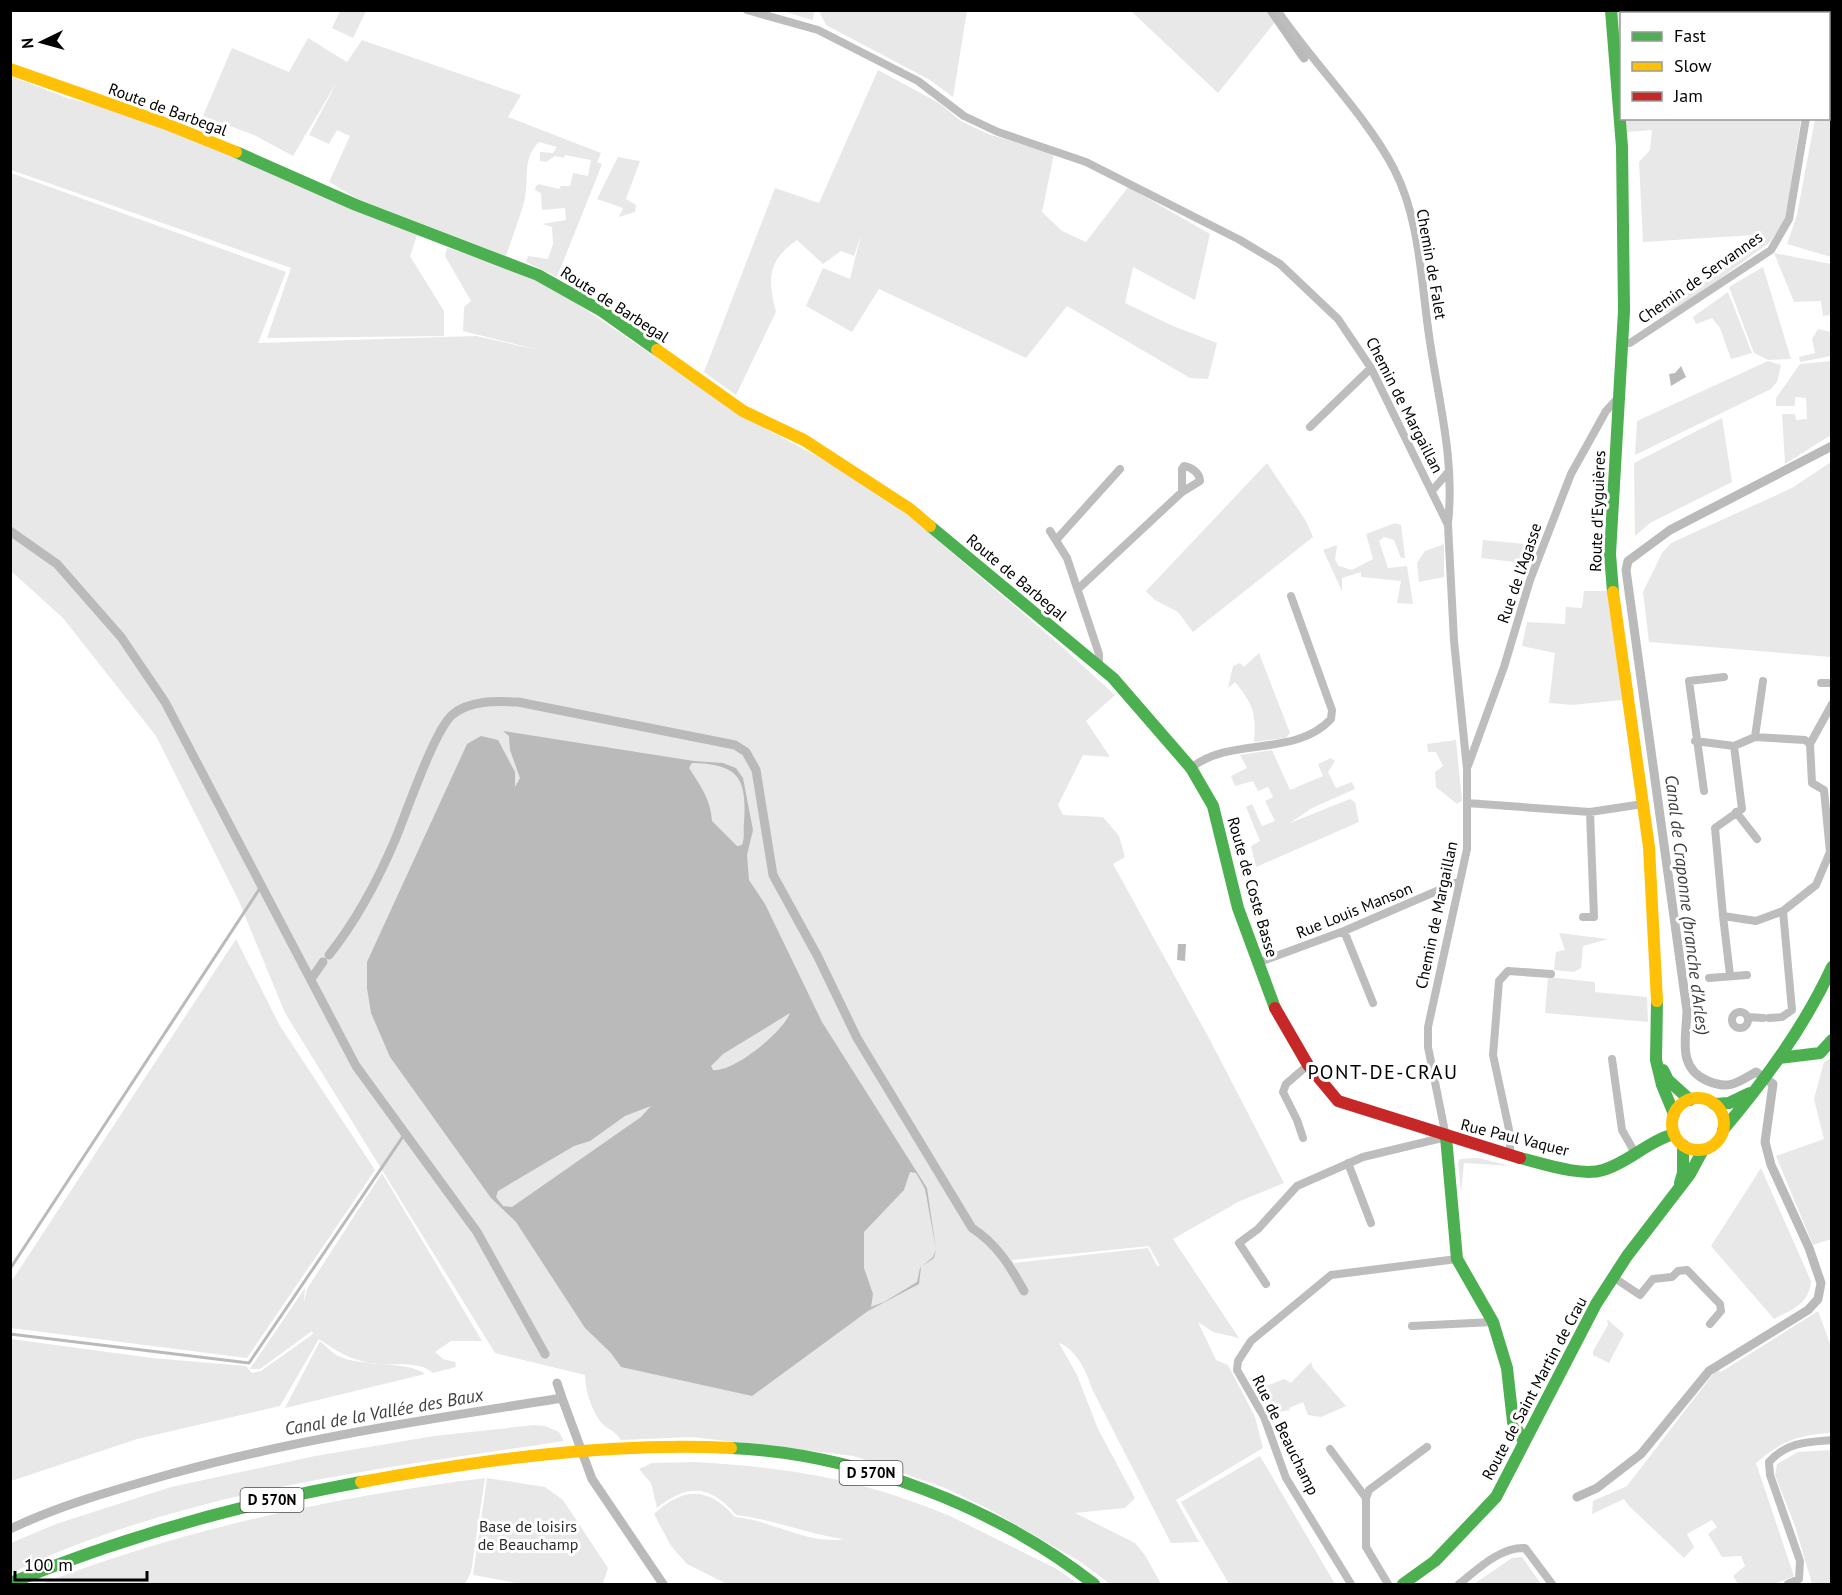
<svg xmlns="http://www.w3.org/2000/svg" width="1842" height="1595" viewBox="0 0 1842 1595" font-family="'PT Sans',sans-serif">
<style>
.green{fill:#e8e8e8;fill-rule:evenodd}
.water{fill:#bababa;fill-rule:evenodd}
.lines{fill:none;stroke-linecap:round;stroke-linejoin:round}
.stream{stroke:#bababa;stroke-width:3}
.canal{stroke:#bababa;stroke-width:9}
.street{stroke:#bdbdbd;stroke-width:8}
.fast{stroke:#4caf50;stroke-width:12}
.slow{stroke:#ffc107;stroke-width:12}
.jam{stroke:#c62828;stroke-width:12}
.labels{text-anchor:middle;stroke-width:6;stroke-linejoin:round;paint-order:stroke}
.shield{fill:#fff;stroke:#4c4c4c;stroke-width:1.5}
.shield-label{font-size:15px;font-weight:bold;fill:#000}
.street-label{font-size:16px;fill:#000;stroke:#fff}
.park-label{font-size:16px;fill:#2d2d2d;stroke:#fff}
.water-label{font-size:18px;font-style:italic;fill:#3e3e3e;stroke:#fff}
.quarter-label{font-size:20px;letter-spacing:1.5px;fill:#000;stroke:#fff}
</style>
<rect width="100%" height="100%" fill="#fff"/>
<path class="green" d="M340 11H366L353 38 332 28Z
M786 11H814L813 20 786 12Z
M819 11H967L953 97 930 80 826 25Z
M1131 11H1267L1275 22 1218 93Z
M1616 11H1813V14H1622L1621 76Z
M308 38 347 62 362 40 521 95 508 117 601 153 597 162 602 164 597 177 557 277 526 262 528 256 548 259 553 244 552 227 542 224 566 220 565 208 542 210 541 193 535 190 536 186 539 184 559 189 561 186H570L573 173 588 176 591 160 565 155 564 158 555 156 546 162 540 161V152L553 153 557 147 539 142C521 159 530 181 524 202 519 220 512 238 506 256L360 200 329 182 350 136 337 130 329 144 309 135 338 80 293 156 254 135 203 116 232 48 289 72Z
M878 70 939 103 961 121 988 134 1054 154 1042 212 1062 231 1086 242 1128 187 1210 234 1195 300 1133 267 1125 303 1173 326 1217 343 1208 379 1190 378 1067 306 1026 358 879 289 852 332 806 306 823 268 850 279 861 235 854 256 841 251 823 264 797 240C768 260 767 279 776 312L736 395 704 372 775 188 819 203Z
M10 76 67 98 130 114 241 158 417 235 410 256 444 311V336L267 338 291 268 11 170Z
M1831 92V257L1787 244 1797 215 1815 119 1828 118 1829 96Z
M1625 119H1801L1785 220 1770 242 1677 310 1658 315 1753 244 1754 235 1643 242 1639 162 1650 150 1652 130 1626 132Z
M618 157 640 161 626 199 636 205 635 212 619 217 623 208 597 199Z
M11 173 286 272 258 343 476 336 543 351 463 331 464 307 471 301 445 256 447 248 518 270 573 301 742 416 835 466 908 515 1061 646 1115 695 1086 721 1110 757 1083 755 1058 805 1063 815 1103 817 1119 836 1125 857 1113 864 1210 1040 1284 1183 1240 1201 1173 1239 1239 1338 1213 1332 1198 1322 1216 1360 1228 1365 1255 1417 1263 1448 1176 1500 1199 1542 1171 1543 1092 1389C1087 1372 1076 1349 1059 1343L1077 1375 1098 1429 1135 1498 1125 1508 1075 1513 1135 1543 1145 1555 1161 1584H1110L1079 1561 989 1509 945 1488 854 1456 692 1437 621 1440C615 1430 606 1429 600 1421 591 1409 585 1389 585 1375L495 1353 285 1013 238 899 156 736 63 618 11 571ZM1149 1246 1160 1266H1157L1148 1248 1014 1263 1012 1260Z
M1774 253 1831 264V315L1823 316 1821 301 1794 302Z
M1763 267 1791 359 1768 360 1754 353 1729 287Z
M1728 292 1752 353 1731 359 1720 328 1712 318 1696 324 1693 317Z
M1818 329 1831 332V356L1800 362 1799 357 1815 353 1812 339Z
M1768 361 1781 365 1777 382 1771 389 1635 455 1637 421Z
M1831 361V435L1785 464 1782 414H1795L1796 420 1807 419 1806 398 1795 397V406H1776V398L1800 364Z
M1722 418 1732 482 1650 523 1635 536 1634 463Z
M1831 462V657L1649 642 1643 592 1662 553 1671 543 1792 488Z
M1267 463 1306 521 1313 537 1193 632 1178 612 1155 600 1146 591Z
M1395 523 1401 525 1405 558H1401L1394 540 1384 537 1379 541 1388 568 1407 566 1413 604 1397 603 1401 581 1361 577V572L1342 578V591L1323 550 1337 545 1335 560 1339 566 1352 570 1373 559 1366 534Z
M1483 540 1525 544 1523 563 1481 558Z
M1444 544V577L1419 582 1417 563 1425 551Z
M1584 591H1607L1622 700 1572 705 1549 703 1555 653 1522 646 1527 622 1565 624 1566 607 1582 608Z
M1259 653 1290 733 1286 738 1254 742C1256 712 1254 706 1235 682L1228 688 1233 666 1240 663 1244 667Z
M1456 740 1462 801 1457 804 1436 787 1435 772 1443 766 1436 752H1428L1427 744Z
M1272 750 1290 790 1323 776 1318 764 1331 758 1335 761 1328 772 1336 788 1352 782 1355 789 1312 808 1290 823 1350 799 1355 802 1359 822 1256 867 1251 846 1260 841 1246 807 1252 804 1262 826 1275 821 1265 801 1273 797 1268 787 1258 791 1253 781 1235 786 1231 776 1247 768 1240 755Z
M1559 933 1608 939 1583 946 1581 968 1574 972 1554 970 1556 952 1565 950Z
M236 939 280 1026 375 1170 247 1358 11 1328V1282Z
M1548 977 1595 982V992L1647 997 1648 1022 1545 1013Z
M1831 1058V1239L1813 1245 1776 1156 1824 1139 1814 1099 1824 1062Z
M1479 1158 1510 1166 1464 1163 1461 1193 1458 1163 1460 1159Z
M1761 1168 1811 1281C1809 1304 1793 1309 1774 1319L1711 1246Z
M382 1173 482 1341H451L435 1352 443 1359 455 1362 456 1367 433 1373C418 1359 390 1367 370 1363 349 1359 336 1351 319 1339L280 1406 137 1439 11 1481V1339L152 1358 246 1366 252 1373 261 1371 313 1334 312 1331 260 1369H250L305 1288 304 1302 307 1289Z
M1818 1311 1831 1346V1433C1797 1435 1782 1441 1756 1463L1794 1576 1775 1584H1738L1733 1576 1745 1566 1741 1556 1722 1557 1708 1534 1717 1527 1712 1520 1687 1534 1694 1547 1684 1558 1629 1506 1624 1499 1592 1514 1593 1501 1627 1486 1717 1369 1721 1372Z
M1607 1319 1624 1334 1609 1363 1593 1355V1351L1608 1325Z
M320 1341C326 1346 332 1353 338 1356 361 1367 410 1361 425 1374L285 1408Z
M1311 1362 1313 1368 1346 1406 1321 1417 1308 1415 1303 1402 1289 1408 1290 1410 1272 1413 1261 1388 1284 1379 1291 1383Z
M534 1425 545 1426 559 1432 564 1441C378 1469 182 1491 11 1573V1543L56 1524 171 1487 315 1456 434 1436Z
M1831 1450V1584H1812L1795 1526 1775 1475 1777 1464 1798 1452Z
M1260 1456 1335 1584H1229L1181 1502Z
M696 1462C790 1468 856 1478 945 1514V1517L946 1514 1057 1569 1078 1584H727L687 1564 671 1546 654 1514C683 1487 708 1486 735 1517 771 1520 808 1545 844 1539 807 1534 773 1519 736 1515 710 1484 687 1484 657 1508L651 1483 639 1469 652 1463Z
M485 1478 471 1572 465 1584H41C183 1529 333 1497 485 1478Z
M487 1478 545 1487 563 1500 608 1568 603 1583 522 1584 473 1575Z
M1522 1557 1541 1584H1474L1512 1558Z"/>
<path class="water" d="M1681 366 1686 377 1671 386 1669 374 1675 373Z
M503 731 694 761 723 763 736 768 743 778 753 830 747 855 749 880 765 904 822 1022 927 1188 936 1249 934 1258 921 1267 919 1284 868 1311 752 1396 621 1367 611 1353 585 1328 516 1222 491 1198 390 1057 371 1013 367 988V962L467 744 481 736 498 740 515 772V787L520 778 510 750 509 736ZM692 763C739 764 747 778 744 823 743 831 745 837 742 845L737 846 712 821C711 800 700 785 689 768ZM790 1013C783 1032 733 1073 713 1070L711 1066 723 1054ZM651 1106 641 1117 512 1207 503 1206 496 1197 498 1191 574 1146 590 1141 625 1116ZM910 1172 916 1173 925 1189 936 1249 933 1257 920 1268 917 1282 884 1302 871 1307 873 1294 864 1268V1232L904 1190Z
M1178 944H1186L1185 961 1177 960Z"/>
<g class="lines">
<path class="stream" d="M10 1269 262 885
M10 1334 249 1363 406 1132"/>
<path class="canal" d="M1271 10 1304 58
M10 531 57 564 121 637 165 702 356 1066 477 1232 545 1354
M329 955C356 921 378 880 395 840 406 814 434 731 452 715 469 700 497 701 518 702L735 745 746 752 756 770 773 875 818 957 857 1038 972 1228C997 1244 1010 1266 1024 1291
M311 979 323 962
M557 1383 562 1398
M1577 1497 1597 1488 1641 1454 1709 1371 1808 1310 1818 1299 1821 1283 1809 1248 1771 1165 1765 1142 1773 1084 1756 1072C1736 1083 1730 1090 1708 1081 1677 1068 1686 1039 1687 1011L1626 570 1628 561 1670 530 1832 446
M10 1529C63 1504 118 1489 174 1473 301 1438 431 1419 562 1398L592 1479 663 1584"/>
<path class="street" d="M747 10 818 30 918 81 964 116 998 132 1086 162 1240 240 1280 264 1338 319 1371 368 1448 525 1454 641 1467 769V849L1428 1027V1047L1446 1137 1363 1157 1297 1186 1258 1229 1239 1243 1266 1284
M1277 10C1312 62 1366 115 1394 169 1421 221 1421 285 1430 342 1439 403 1455 461 1448 523
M1818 14V10
M1622 343H1630L1771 250 1789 219 1806 118
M1310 427 1371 368
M1432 491 1449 471
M1050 531 1067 558 1099 654V666
M1057 539 1120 469
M1078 589 1182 492 1200 481C1200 473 1191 467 1184 466L1182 469V492
M1821 683H1832
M1755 737 1805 740 1810 744 1812 783 1824 790 1830 852 1816 885 1783 911 1756 921 1723 916 1715 828 1742 809 1734 746Z
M1755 737 1763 681
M1695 741 1734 746
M1810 744 1832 704
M1468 766 1504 667 1530 580 1571 474 1606 411 1619 397
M1191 768C1230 736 1295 758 1331 719L1332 710 1291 596
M1704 791 1689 681 1724 677
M1467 803 1590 812 1643 804
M1736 812 1757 839
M1723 916 1730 975
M1583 917H1594L1590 812
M1344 931 1373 1003
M1257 963 1344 931 1460 881
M1709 978 1747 975
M1732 1020a8 8 0 1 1 16 0a8 8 0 1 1-16 0Z
M1748 1017 1763 1018
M1769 1018 1782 1017 1792 1010 1783 911
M1612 1059 1622 1130 1635 1153
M1303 1138 1297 1120 1283 1092 1286 1084 1308 1065
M1510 1155V1134L1493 1055 1499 981 1508 971 1551 974
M1348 1163 1371 1223
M1613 1277 1640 1295 1653 1279 1672 1277 1678 1271 1687 1270 1720 1304 1721 1311 1710 1324
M1412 1326 1493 1322
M1330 1449 1366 1498
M1351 1584 1286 1478 1264 1417 1237 1370 1238 1361 1251 1341 1331 1275 1457 1259
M1388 1584 1366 1547V1498L1369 1490 1427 1447
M1459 1584C1478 1569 1500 1547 1525 1548L1552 1584
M1788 1584 1799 1579 1800 1561 1770 1475 1769 1462C1787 1442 1807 1442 1832 1440"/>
<path class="fast" d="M1611 10 1622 147 1624 311 1610 554 1613 592
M236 152 356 205 538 275 602 311 657 350
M930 526 1113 678 1191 768 1213 806 1238 908 1275 1008
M1657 1001 1656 1060 1662 1085 1674 1114
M1779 1058 1820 1053 1832 1040
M1663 1070 1668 1080 1690 1100
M1714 1104 1729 1103 1750 1093
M1723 1130C1766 1079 1804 1027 1832 967
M1446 1137 1457 1259 1493 1322 1507 1368 1513 1422 1524 1442
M1520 1158C1541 1163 1581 1177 1603 1170 1628 1163 1648 1141 1674 1134
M1680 1183 1683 1173V1145
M731 1448C858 1454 995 1506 1094 1584
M10 1583C124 1537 240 1504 361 1482
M1403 1584 1435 1561 1496 1497 1596 1304 1627 1256 1690 1174 1703 1150"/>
<path class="slow" d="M10 69 164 123 236 152
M657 350 743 411 804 440 910 509 930 526
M1613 592 1649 847 1657 1001
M1672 1124a26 26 0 1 1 52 0a26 26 0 1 1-52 0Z
M361 1482C481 1460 608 1442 731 1448"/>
<path class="jam" d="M1275 1008 1308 1065 1338 1101 1520 1158"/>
</g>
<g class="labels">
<g class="shield">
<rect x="839.5" y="1461" width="63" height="24" rx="4.5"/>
<rect x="240.5" y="1488" width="63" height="24" rx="4.5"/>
</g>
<g class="shield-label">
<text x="871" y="1478">D 570N</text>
<text x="272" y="1505">D 570N</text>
</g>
<g class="street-label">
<text transform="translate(168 109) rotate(20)" y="6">Route de Barbegal</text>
<text transform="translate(1432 264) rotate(80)" y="6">Chemin de Falet</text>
<text transform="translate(1700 277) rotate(-35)" y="6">Chemin de Servannes</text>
<text transform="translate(615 304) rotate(33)" y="6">Route de Barbegal</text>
<text transform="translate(1405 405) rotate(63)" y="6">Chemin de Margaillan</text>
<text transform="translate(1597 511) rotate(-88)" y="6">Route d'Eyguières</text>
<text transform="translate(1519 573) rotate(-71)" y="6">Rue de l'Agasse</text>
<text transform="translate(1017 577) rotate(40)" y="6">Route de Barbegal</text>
<text transform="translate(1253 887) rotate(74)" y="6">Route de Coste Basse</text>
<text transform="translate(1354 910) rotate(-22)" y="6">Rue Louis Manson</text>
<text transform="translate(1436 915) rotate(-78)" y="6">Chemin de Margaillan</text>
<text transform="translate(1515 1137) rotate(14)" y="6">Rue Paul Vaquer</text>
<text transform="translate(1534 1388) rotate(-62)" y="6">Route de Saint Martin de Crau</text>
<text transform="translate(1286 1435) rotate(64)" y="6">Rue de Beauchamp</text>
</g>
<g class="park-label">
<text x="528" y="1532">Base de loisirs<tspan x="528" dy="18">de Beauchamp</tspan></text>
</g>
<g class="water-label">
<text transform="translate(1687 905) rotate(83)" y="6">Canal de Craponne (branche d'Arles)</text>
<text transform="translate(384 1412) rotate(-10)" y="6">Canal de la Vallée des Baux</text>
</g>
<g class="quarter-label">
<text x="1383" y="1079">PONT-DE-CRAU</text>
</g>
</g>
<rect width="1842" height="1595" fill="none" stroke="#000000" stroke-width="24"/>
<rect x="1620" y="12" width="210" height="108" fill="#ffffff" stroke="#999999" stroke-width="1.5"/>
<rect x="1632" y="32" width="30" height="9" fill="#4caf50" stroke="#999999" stroke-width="1.5"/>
<text x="1674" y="42" font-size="18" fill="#000000">Fast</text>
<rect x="1632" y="62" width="30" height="9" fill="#ffc107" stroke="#999999" stroke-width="1.5"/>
<text x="1674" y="72" font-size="18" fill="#000000">Slow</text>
<rect x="1632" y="92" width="30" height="9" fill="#c62828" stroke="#999999" stroke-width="1.5"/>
<text x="1674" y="102" font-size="18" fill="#000000">Jam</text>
<g transform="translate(42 42) rotate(265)" stroke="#ffffff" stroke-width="4.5" paint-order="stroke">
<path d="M0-4.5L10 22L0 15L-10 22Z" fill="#000000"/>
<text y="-9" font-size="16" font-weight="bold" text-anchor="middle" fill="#000000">N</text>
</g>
<path d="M15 1571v9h132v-9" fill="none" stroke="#000000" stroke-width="3"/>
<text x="24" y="1571" font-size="18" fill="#000000" stroke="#ffffff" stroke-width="4.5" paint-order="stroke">100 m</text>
</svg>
